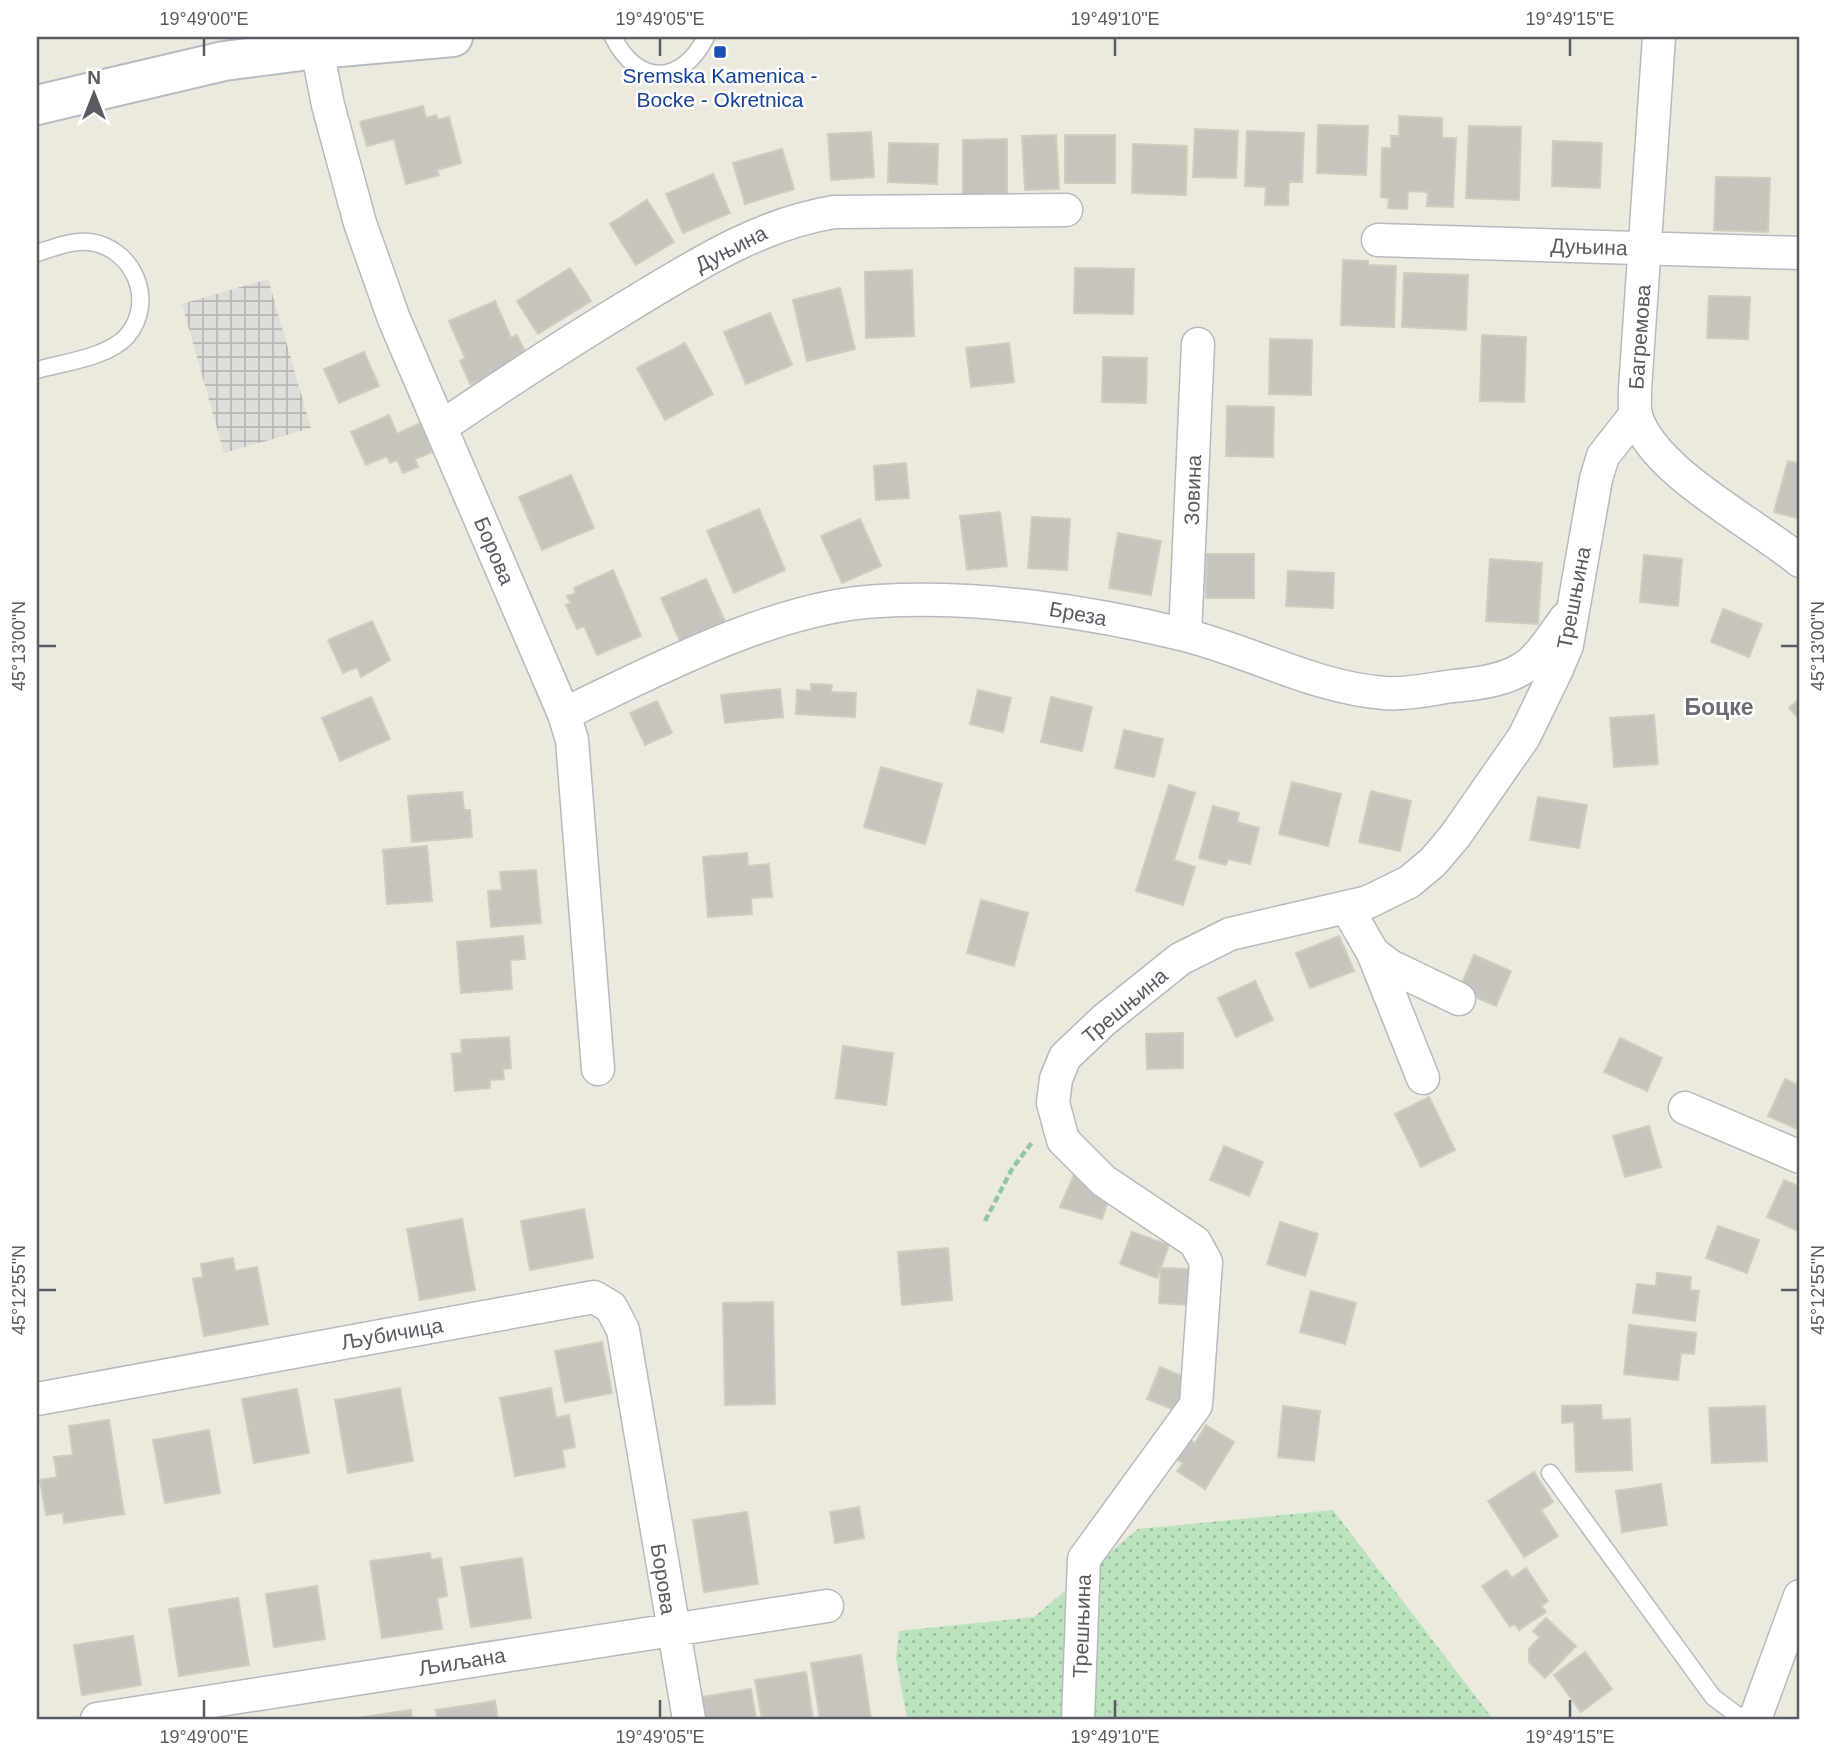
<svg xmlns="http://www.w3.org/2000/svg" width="1837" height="1756" viewBox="0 0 1837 1756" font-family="Helvetica,sans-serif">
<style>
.industrial{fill:url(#industrial-grid)}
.green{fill:url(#green-dots)}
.building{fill:#c6c4bd;stroke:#d0ccbe;stroke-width:2}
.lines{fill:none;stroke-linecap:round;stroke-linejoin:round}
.lane-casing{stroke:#b7b9bf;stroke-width:19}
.street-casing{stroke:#b7b9bf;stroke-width:35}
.secondary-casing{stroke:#b8bbc2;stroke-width:42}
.path{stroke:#94c5a6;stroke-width:4.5;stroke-dasharray:7 3.5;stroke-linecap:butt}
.lane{stroke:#fff;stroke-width:16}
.street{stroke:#fff;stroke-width:32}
.secondary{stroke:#fff;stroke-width:38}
.ticks{fill:none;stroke:#585b61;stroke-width:2.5}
.transit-dot{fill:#1a4fb4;stroke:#fff;stroke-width:2.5}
.labels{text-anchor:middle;stroke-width:5;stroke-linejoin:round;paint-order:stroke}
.transit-label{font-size:21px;fill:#164399;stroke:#fff}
.street-label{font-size:21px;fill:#585b61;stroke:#fff}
.neighbourhood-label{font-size:23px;font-weight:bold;fill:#696d73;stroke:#fff}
.neatline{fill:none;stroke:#585b61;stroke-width:2.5}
.ticks-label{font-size:18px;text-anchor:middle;fill:#585b61}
</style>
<defs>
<pattern id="industrial-grid" width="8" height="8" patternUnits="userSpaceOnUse" patternTransform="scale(1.75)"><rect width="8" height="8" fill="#dfddd7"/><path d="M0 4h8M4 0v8" fill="none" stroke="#b8b6b2"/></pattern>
<pattern id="green-dots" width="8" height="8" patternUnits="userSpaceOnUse" patternTransform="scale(1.75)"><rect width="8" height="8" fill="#bbe4be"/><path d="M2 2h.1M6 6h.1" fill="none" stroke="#9bbc9e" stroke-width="1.8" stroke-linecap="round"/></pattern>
</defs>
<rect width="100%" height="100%" fill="#eceadf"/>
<path class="industrial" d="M268 279 311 428 224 453 182 304Z"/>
<path class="green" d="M1333 1510 1493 1719H907L896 1658 899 1631 1034 1617 1138 1529Z"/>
<path class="building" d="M423 106 426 118 436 115 438 120 449 117 461 163 437 170 439 175 406 184 394 139 367 146 360 122Z
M1399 116 1442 118V138H1456L1453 207 1427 206 1428 192 1408 191 1407 209 1388 208 1389 198 1381 197 1382 148H1391V136H1399Z
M1318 125 1368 126 1366 175 1317 173Z
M1469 126 1521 127 1519 200 1466 198Z
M1195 129 1238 131 1236 178 1193 177Z
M1247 131 1304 133 1302 182H1289L1288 205H1265L1266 187 1245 186Z
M871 132 874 177 831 180 828 134Z
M1056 135 1059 189 1025 190 1022 136Z
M1065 135H1115V183H1065Z
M1007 139V195H963V140Z
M1553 141 1602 143 1600 188 1552 186Z
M889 143 938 144 937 184 888 182Z
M1133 144 1187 146 1186 195 1132 193Z
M782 149 794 189 745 204 733 163Z
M713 174 730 213 683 233 666 194Z
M1716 177 1770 178 1768 232 1714 230Z
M647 200 674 242 636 265 610 224Z
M1343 260 1368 261V265L1396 266 1394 327 1341 325Z
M570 268 591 301 538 334 517 301Z
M1075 268 1134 269 1133 314 1074 313Z
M912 270 914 336 866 338 865 272Z
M1404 273 1468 275 1466 330 1402 327Z
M840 288 855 349 807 361 793 300Z
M1709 296 1750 297 1748 339 1707 338Z
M495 301 511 338 517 335 528 358 470 384 460 361 465 358 449 321Z
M770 313 792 365 746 384 724 332Z
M1482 335 1526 337 1524 402 1480 401Z
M1270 339 1312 340 1311 395 1269 394Z
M685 343 713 394 665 420 637 368Z
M1009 343 1014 382 971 387 966 348Z
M364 352 379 386 339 403 324 369Z
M1103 357 1147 358 1146 403 1102 402Z
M1227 406 1274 407 1273 457 1226 456Z
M389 415 397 434 420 423 432 452 415 459 418 467 403 473 397 460 390 463 387 456 366 465 351 432Z
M1788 461 1800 464V519L1774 512Z
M906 463 909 498 876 500 874 466Z
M571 475 594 528 542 550 519 497Z
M759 509 785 570 734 593 707 531Z
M1000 512 1007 566 967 570 960 516Z
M1032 517 1070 519 1067 570 1028 568Z
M860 519 881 566 842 583 821 536Z
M1118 533 1161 541 1151 595 1109 588Z
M1206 554H1254V598H1206Z
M1644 555 1682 559 1678 606 1640 602Z
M1490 559 1542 563 1538 624 1486 621Z
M613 570 641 636 597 655 584 626 577 629 566 605 571 603 567 596 576 593 574 588Z
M1288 571 1334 573 1333 608 1286 606Z
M706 579 727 626 682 646 661 598Z
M1723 609 1762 624 1749 657 1711 642Z
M372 621 390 660 361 677 357 667 343 673 328 640Z
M811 684 832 685 831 692 856 693 855 717 796 714 797 690 811 691Z
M780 689 783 717 725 723 721 695Z
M978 690 1011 698 1003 732 970 724Z
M371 697 390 739 340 761 322 718Z
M1051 697 1092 707 1082 751 1041 742Z
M1800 698V720L1789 708Z
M657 701 672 733 645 745 630 713Z
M1654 715 1658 764 1614 767 1610 718Z
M1124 730 1163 739 1154 777 1115 768Z
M881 767 942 784 925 844 864 827Z
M1292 782 1341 794 1328 846 1279 834Z
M1169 785 1195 793 1174 860 1195 867 1183 905 1136 891Z
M1371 791 1411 801 1400 851 1359 842Z
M462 792 464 810H470L472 837 412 842 408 796Z
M1538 797 1587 805 1579 848 1530 840Z
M1213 806 1239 813 1237 822 1259 828 1250 864 1228 859 1226 865 1199 858Z
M427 846 432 901 387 904 383 850Z
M747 853 748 866 769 864 772 897 751 898 752 914 708 917 703 857Z
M536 870 541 923 491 927 488 891 502 890 500 872Z
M981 900 1028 913 1014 966 967 953Z
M523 936 525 959 510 960 512 989 461 993 457 942Z
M1339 936 1354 971 1310 988 1296 953Z
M1474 955 1511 971 1496 1006 1459 990Z
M1255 981 1273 1020 1236 1037 1218 998Z
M1183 1033V1068L1147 1069 1146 1034Z
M509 1037 511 1068 503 1069 504 1079 490 1080V1088L455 1091 452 1054 462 1053 461 1040Z
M1620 1038 1662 1058 1647 1091 1604 1072Z
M843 1046 893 1053 886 1105 836 1098Z
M1785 1079 1800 1086 1799 1130 1768 1116Z
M1429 1097 1455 1150 1421 1167 1395 1114Z
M1649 1126 1661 1167 1625 1177 1613 1136Z
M1224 1146 1263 1162 1249 1196 1210 1180Z
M1076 1170 1110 1195 1102 1219 1060 1207Z
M1784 1180 1800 1187V1232L1767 1217Z
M584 1209 593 1258 530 1270 521 1221Z
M462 1219 475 1290 420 1300 407 1229Z
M1280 1222 1318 1234 1305 1276 1267 1264Z
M1718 1226 1759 1240 1747 1273 1706 1258Z
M1132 1232 1169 1245 1157 1278 1120 1264Z
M948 1248 952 1300 902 1305 898 1252Z
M233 1258 235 1271 257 1267 268 1324 204 1336 193 1279 203 1277 201 1264Z
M1161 1268 1191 1269 1189 1305 1159 1303Z
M1657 1273 1691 1277 1690 1290 1699 1291 1695 1321 1633 1313 1637 1284 1656 1286Z
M1311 1291 1356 1303 1345 1344 1300 1332Z
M773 1302 775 1404 725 1405 723 1303Z
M1629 1325 1696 1333 1694 1354 1681 1353 1678 1380 1624 1374Z
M602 1342 612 1393 565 1402 555 1351Z
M1160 1367 1189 1379 1177 1411 1147 1399Z
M400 1388 413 1461 348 1473 335 1400Z
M551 1388 556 1418 569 1415 575 1447 562 1450 565 1467 515 1476 500 1398Z
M297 1389 309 1453 254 1463 242 1399Z
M1601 1405 1602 1420 1630 1419 1632 1470 1576 1472 1574 1422 1562 1423V1406Z
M1283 1406 1320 1411 1314 1461 1278 1457Z
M1765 1406 1767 1461 1712 1463 1709 1408Z
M109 1420 124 1514 64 1523 63 1513 46 1515 40 1480 57 1477 54 1457 73 1455 69 1426Z
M1206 1425 1234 1442 1205 1489 1177 1471 1183 1463 1174 1458 1187 1438 1195 1443Z
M209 1430 220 1493 165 1503 153 1440Z
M1534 1472 1553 1502 1541 1510 1558 1536 1524 1557 1488 1501Z
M1661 1484 1667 1525 1622 1532 1616 1491Z
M859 1507 864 1538 835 1543 830 1512Z
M747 1512 758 1584 704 1592 693 1520Z
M430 1553 431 1560 441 1558 447 1596 437 1598 442 1629 382 1638 370 1561Z
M522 1558 531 1618 471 1627 461 1567Z
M1526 1568 1548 1601 1541 1606 1546 1612 1519 1630 1515 1624 1510 1627 1482 1586 1506 1570 1512 1578Z
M317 1586 325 1639 274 1647 266 1594Z
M238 1598 249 1665 179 1676 169 1609Z
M1546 1618 1576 1646 1545 1678 1529 1662V1649L1540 1637 1533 1631Z
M133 1636 141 1685 82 1695 74 1645Z
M1585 1652 1612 1689 1581 1712 1554 1675Z
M861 1655 871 1719H820L811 1663Z
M806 1672 813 1719H762L755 1680Z
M751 1689 756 1719H704L701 1697Z
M495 1701 498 1719H437L436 1710Z
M411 1710 412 1719H351Z"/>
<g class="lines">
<g class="lane-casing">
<path id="lane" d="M613 37C638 87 682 85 706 37
M37 253C53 248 72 240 89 242 133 247 157 301 127 336 107 358 64 362 37 370
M1550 1473 1713 1697 1737 1715 1755 1719"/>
</g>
<g class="street-casing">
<path id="street" d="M1659 37 1635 389C1635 398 1634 408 1636 416 1654 473 1755 523 1800 561
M317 49 328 105 360 223 394 319 564 714 572 740 598 1069
M1378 240 1800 253
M441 427C504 384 567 343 633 303 696 265 760 224 834 212L1066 210
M1185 635 1198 344
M564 714C656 670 776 606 879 601 977 595 1089 611 1185 635 1252 652 1316 688 1384 693 1406 695 1431 689 1453 686 1475 684 1501 681 1520 670 1539 660 1553 635 1566 618
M1347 908 1373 953 1390 966 1459 999
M1373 953 1423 1078
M1685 1108 1800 1157
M37 1399 594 1297 611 1307 623 1330 689 1719
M97 1719 827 1606
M1078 1719 1084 1559 1196 1405 1206 1262 1195 1242 1104 1181 1063 1140 1053 1103 1056 1079 1065 1057 1104 1020 1180 959 1230 934 1368 902 1409 882 1433 862 1455 836 1524 737 1557 669 1567 645 1596 479 1603 456 1636 414
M1755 1719 1800 1596"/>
</g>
<g class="secondary-casing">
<path id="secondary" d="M37 105 224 61 317 49 453 37"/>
</g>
<path class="path" d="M805 37H807
M985 1221 1012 1169 1033 1141"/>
<use href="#lane" class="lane"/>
<use href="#street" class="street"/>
<use href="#secondary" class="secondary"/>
</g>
<path class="ticks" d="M204 38V56M660 38V56M1115 38V56M1570 38V56M38 646H56M1781 646H1798M38 1290H56M1781 1290H1798M204 1700V1718M660 1700V1718M1115 1700V1718M1570 1700V1718"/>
<rect class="transit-dot" x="713" y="45" width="14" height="14" rx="3.5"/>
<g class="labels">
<g class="transit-label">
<text x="720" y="83">Sremska Kamenica -<tspan x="720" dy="24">Bocke - Okretnica</tspan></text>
</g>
<g class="street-label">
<text transform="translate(1589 247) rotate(2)" y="7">Дуњина</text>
<text transform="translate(731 249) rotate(-27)" y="7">Дуњина</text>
<text transform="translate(1640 337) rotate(-86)" y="7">Багремова</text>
<text transform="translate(1193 490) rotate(-88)" y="7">Зовина</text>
<text transform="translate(494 551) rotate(67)" y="7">Борова</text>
<text transform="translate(1574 598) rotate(-79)" y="7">Трешњина</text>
<text transform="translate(1078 614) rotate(10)" y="7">Бреза</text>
<text transform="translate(1125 1006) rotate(-40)" y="7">Трешњина</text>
<text transform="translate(392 1334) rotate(-10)" y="7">Љубичица</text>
<text transform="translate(663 1579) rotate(81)" y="7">Борова</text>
<text transform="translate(1082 1626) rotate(-88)" y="7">Трешњина</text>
<text transform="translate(462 1662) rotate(-9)" y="7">Љиљана</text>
</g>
<g class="neighbourhood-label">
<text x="1719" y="715">Боцке</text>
</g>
</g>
<rect width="1837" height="1756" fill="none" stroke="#ffffff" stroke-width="77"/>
<g transform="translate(94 94)" stroke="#ffffff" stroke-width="5" paint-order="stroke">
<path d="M0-5L12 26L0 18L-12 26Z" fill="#585b61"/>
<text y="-10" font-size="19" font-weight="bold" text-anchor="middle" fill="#585b61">N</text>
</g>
<rect x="38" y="38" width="1760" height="1680" class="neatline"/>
<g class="ticks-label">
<text x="204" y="25">19°49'00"E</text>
<text x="660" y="25">19°49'05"E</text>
<text x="1115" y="25">19°49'10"E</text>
<text x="1570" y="25">19°49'15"E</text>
<text transform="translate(19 646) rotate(-90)" y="6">45°13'00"N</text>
<text transform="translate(1818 646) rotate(-90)" y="6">45°13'00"N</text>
<text transform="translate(19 1290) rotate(-90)" y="6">45°12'55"N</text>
<text transform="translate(1818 1290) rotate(-90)" y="6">45°12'55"N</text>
<text x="204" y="1743">19°49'00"E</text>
<text x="660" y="1743">19°49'05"E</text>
<text x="1115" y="1743">19°49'10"E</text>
<text x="1570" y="1743">19°49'15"E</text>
</g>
</svg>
